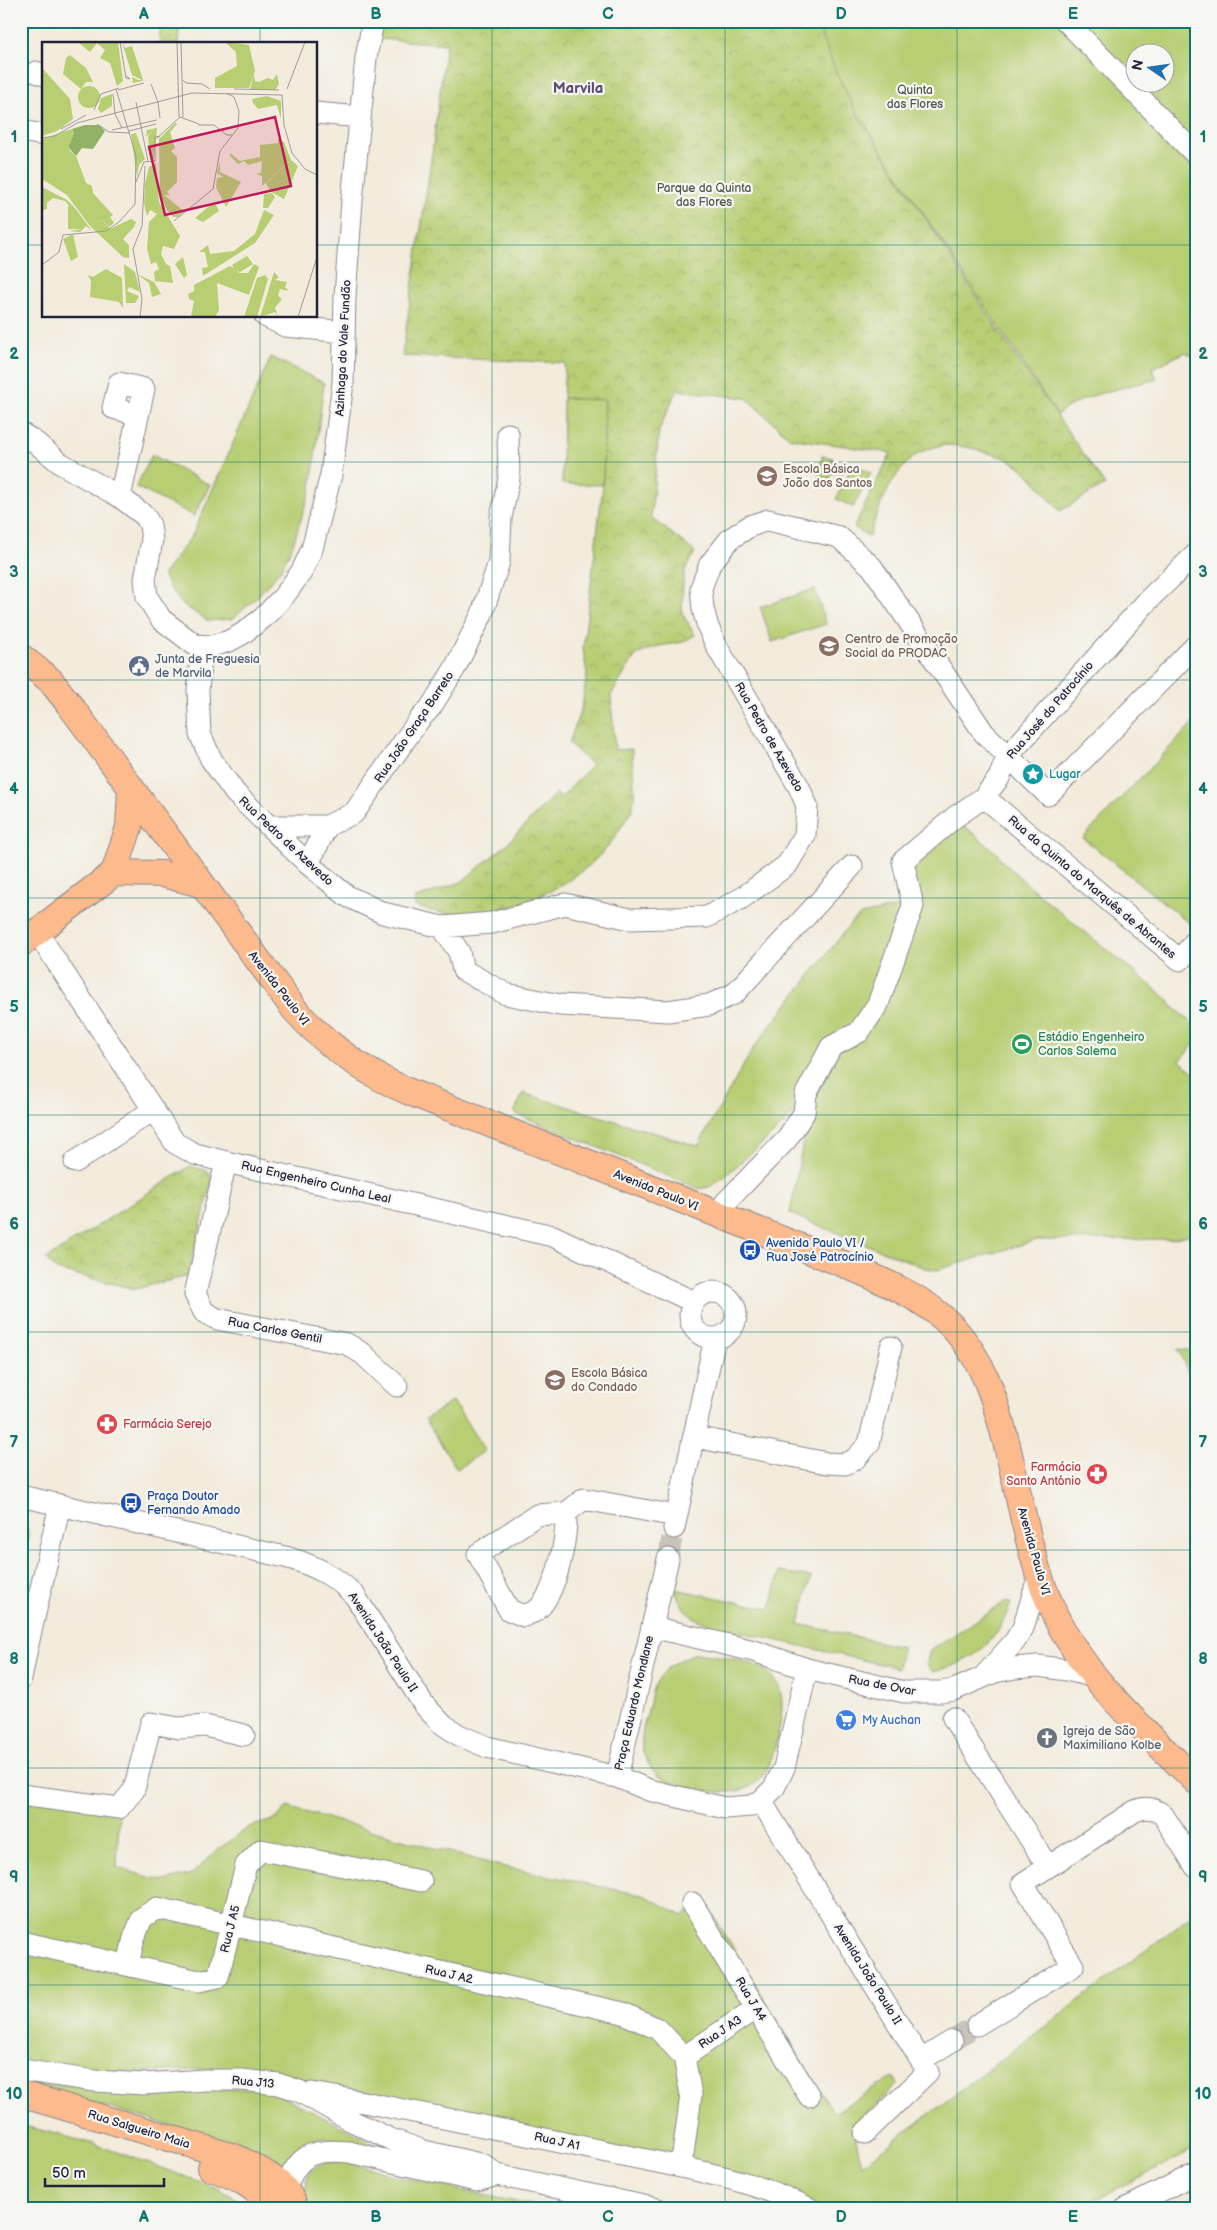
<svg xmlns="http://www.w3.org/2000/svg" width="1217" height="2230" viewBox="0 0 1217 2230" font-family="'Balsamiq Sans',sans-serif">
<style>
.green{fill:#b7ce73;stroke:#6c7857;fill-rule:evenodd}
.park{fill:url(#park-crowns);stroke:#6c7857}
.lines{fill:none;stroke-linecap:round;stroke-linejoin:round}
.minor-tunnel{stroke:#c9c3bb;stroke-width:21;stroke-dasharray:21 11;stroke-linecap:butt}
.minor-casing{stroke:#8a868b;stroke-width:23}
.major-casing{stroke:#8a868b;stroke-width:28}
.minor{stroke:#fff;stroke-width:21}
.major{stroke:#fcba8d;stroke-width:26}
.grid{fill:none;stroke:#0f766e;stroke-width:1;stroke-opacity:0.55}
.labels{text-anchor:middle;stroke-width:4.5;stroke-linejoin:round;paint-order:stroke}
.park-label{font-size:12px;fill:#4f564c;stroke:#f6f6f2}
.street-label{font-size:12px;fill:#22223b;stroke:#f6f6f2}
.education-label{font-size:12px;fill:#785e54;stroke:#f6f6f2;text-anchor:start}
.service-label{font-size:12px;fill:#4e5e75;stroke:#f6f6f2;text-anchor:start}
.culture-label{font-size:12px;fill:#0d838f;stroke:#f6f6f2;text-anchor:start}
.leisure-label{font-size:12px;fill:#27864d;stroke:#f6f6f2;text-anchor:start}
.transit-label{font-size:12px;fill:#164399;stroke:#f6f6f2;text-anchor:start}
.health-label{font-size:12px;fill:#be3a42;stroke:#f6f6f2;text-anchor:start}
.shop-label{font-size:12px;fill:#366cbe;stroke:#f6f6f2;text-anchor:start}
.worship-label{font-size:12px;fill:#5b616d;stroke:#f6f6f2;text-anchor:start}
.quarter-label{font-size:15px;font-weight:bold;fill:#5e4e74;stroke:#f6f6f2}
.inset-road{fill:none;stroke:#9f9b9b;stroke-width:1}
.view{fill:#c2185b;fill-opacity:0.15;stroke:#c2185b;stroke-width:2.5}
.inset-edge{fill:none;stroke:#22223b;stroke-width:2.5}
.neatline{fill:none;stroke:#0f766e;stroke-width:2}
.grid-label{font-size:16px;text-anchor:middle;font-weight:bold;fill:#0f766e}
</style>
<defs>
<pattern id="park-crowns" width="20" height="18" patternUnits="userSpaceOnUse" patternTransform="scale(1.25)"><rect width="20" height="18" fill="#b7ce73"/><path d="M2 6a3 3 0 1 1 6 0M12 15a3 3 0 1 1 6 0" fill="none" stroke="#9db164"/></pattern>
</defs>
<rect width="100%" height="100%" fill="#f6f6f2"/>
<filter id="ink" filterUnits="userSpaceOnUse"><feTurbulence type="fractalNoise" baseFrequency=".02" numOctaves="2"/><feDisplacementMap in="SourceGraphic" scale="10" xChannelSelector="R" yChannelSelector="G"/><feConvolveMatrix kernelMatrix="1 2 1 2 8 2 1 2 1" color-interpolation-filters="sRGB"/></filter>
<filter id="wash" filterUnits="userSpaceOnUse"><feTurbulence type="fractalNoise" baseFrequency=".0096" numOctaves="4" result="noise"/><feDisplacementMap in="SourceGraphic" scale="20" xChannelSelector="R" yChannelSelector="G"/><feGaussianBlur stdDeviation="1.12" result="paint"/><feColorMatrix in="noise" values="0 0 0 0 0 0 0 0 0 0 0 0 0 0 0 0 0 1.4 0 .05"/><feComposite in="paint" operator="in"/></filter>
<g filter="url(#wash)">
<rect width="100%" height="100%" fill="#f3ebdb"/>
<path class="green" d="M816 21H1196V359L1186 352 1152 368 1157 379C1125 388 1083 393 1057 415L855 110 835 70ZM1134 52H1164V82H1134Z
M271 357 324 383 311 488 293 544 281 569 256 598 233 619 208 621 182 604 169 587 163 574 192 536Z
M563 398 605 399 603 485 562 484Z
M152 455 210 485 194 516 136 487Z
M853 464 871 473 853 507 836 499Z
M815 589 826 624 772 642 760 607Z
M1196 720V925L1194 927 1083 838Z
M957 820 998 854 1001 860 1037 893 1170 1001 1169 1003 1196 1027V1042L1180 1061 1196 1074V1233L1172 1239 1037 1240 937 1270 925 1268 790 1214 807 1119 835 1049 847 1045 914 911 906 865Z
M908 905 874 999 795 1111 782 1126 724 1177 709 1187 700 1189 514 1113 523 1093 698 1146 754 1047 852 922 861 915Z
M1178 1349 1196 1351V1390Z
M453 1401 485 1451 457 1469 425 1419Z
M21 1519C32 1528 28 1540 24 1552L21 1551Z
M779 1572 811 1577 799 1624 902 1647 898 1668 718 1627C693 1619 684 1616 675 1589L771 1609Z
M1005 1602 1011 1603C996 1644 975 1661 933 1672L926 1665 930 1650Z
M696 1653C776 1663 797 1673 772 1757 769 1768 761 1781 750 1787 730 1798 677 1789 659 1776 651 1770 643 1757 642 1747 640 1734 646 1719 649 1707 651 1700 651 1691 655 1685 663 1668 680 1659 696 1653Z
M21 1795 119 1808 117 1868 164 1881 192 1874 217 1850 249 1827 276 1819 287 1807 496 1865 646 1896 683 1916 704 1900 834 2113 894 2076 898 2084 853 2126 862 2165 1196 1912V2148L1101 2197 1070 2209H821L810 2201 357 2090 305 2081 287 2074 224 2068 150 2072 87 2071 21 2060Z
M21 2082 145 2091 267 2088 383 2148 325 2138 306 2144 280 2165 266 2158 215 2139Z
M21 2125 94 2144 218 2188 242 2202 245 2209H21Z
M338 2161 375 2169 391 2175 549 2209H309C301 2181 305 2163 338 2161Z"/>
<path class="park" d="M161 21H180L178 44H159Z
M383 21H816L835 70 855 110 1014 354 1105 485 1060 511C1047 497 1032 475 1016 464 1007 457 991 454 980 451 912 427 887 482 869 537L854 527 891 453 790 438 746 398 677 390 659 430 651 517 695 552 685 570 683 582 682 613 695 635 683 642 659 646 636 655 611 695 615 750 632 749C632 764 636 793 633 806 632 813 624 822 620 829 590 881 515 916 455 914 441 914 428 910 415 906L414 899 461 882 506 845 556 793 561 798 592 765 569 743 582 706 587 674 583 649 603 485 605 400 563 398 565 363 402 356 431 161 446 44 379 39Z
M822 456 833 458V463L844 465 842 474 831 473 830 479 819 477Z
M190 1166 208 1171 212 1181 188 1276 135 1289 56 1270 46 1259Z"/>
</g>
<g filter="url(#ink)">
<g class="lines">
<path class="minor-tunnel" d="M668 1559 674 1528
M952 2041 977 2025"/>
<g class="minor-casing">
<path id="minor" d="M1066 21 1196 155
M36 72 44 75
M316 113 360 117
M21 131 44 135
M265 316 285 326 344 332
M21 433 35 442 60 463 120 497 145 516 150 525 152 540 145 579 147 597 161 619 195 645 212 646 229 641 242 634 263 618 284 596 302 571 312 549 331 475 343 383 345 296 352 201 366 58 373 21
M120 497 144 389 119 383 113 408 138 415
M202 646 198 690 200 734 211 759 235 793 308 864 347 896 383 913 442 927 492 923 565 904 630 919 707 917 742 898 787 865 805 835 807 806 799 787 717 647 708 627 703 609 701 588 710 564 730 539 750 526 768 520 839 537 872 567 984 733 1048 795 1196 645
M984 797 1180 960 1196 940
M269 826H327L354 813 419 720 431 707 455 668 482 614 499 562 501 518 509 478 508 434
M308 864 327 826
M442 927 459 952 463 970 506 994 560 1005 668 1011 709 1005 734 994 852 866
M37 932 175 1143 195 1154 226 1162 553 1236 694 1302
M75 1162 153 1110
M226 1162 195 1294 204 1312 217 1319 347 1344 363 1354 397 1386
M721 1215 725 1203 786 1140 804 1113 806 1094 831 1047 859 1032 878 1004 913 906 903 861 955 817 984 797 999 778 1007 757 1151 597 1196 554
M690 1315a23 23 0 1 1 46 0a23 23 0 1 1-46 0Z
M695 1437 827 1463 845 1464 855 1459 869 1444 891 1347
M21 1496 289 1558C315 1566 336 1576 355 1596L424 1705 441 1723 459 1735 487 1747 617 1777 649 1790 725 1808 751 1806 761 1801 774 1788 784 1768 807 1669
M566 1513C567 1539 557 1591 538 1609 535 1612 528 1614 524 1616L509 1610 478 1554 537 1515 566 1513 584 1499 676 1516
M674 1528 715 1338
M652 1627 668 1559
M21 1652 26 1653 60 1505
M984 1676 1015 1641 1023 1628 1039 1575
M21 1679 26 1653
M953 1718 1048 1867
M617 1777 652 1627 754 1651 807 1669 904 1692H941L954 1690 995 1672 1015 1668 1038 1666 1067 1670 1095 1677
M21 1795 119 1808 134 1790 151 1723 179 1728 205 1726 244 1735
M761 1801 928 2072 865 2133
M692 1903 809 2096
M21 1942 199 1981 218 1977 246 1865 261 1850 421 1881
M128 1965 134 1938 142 1918 157 1908 623 2013 658 2029 684 2057 691 2095 683 2154 678 2166
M977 2025 1073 1966 1023 1883 1135 1811C1146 1806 1154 1808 1163 1815L1196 1867
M684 2057 756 2008
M921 2060 952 2041
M21 2070 95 2081 144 2084 205 2080H242L278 2084 299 2091 350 2120 390 2139 424 2151 484 2165 497 2175 658 2209
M312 2093 364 2102C448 2119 533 2136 617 2154 677 2166 757 2180 810 2209
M285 2190C298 2153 313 2149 349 2152L477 2181 497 2175
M1125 2209 1196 2173"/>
</g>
<g class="major-casing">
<path id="major" d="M21 657 50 680 69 704 295 1010C328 1047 366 1074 412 1093L846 1265C877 1279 909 1291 936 1312 983 1349 997 1403 1010 1458 1022 1509 1031 1563 1053 1611 1084 1679 1144 1729 1196 1781
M114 873 162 874 201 884
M21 944 114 873 129 827 131 788
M21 2094 237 2158C260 2170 288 2182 295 2209
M211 2168C236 2176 258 2187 273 2209"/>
</g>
<use href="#minor" class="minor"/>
<use href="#major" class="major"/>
</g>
</g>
<path class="grid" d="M260 21V44M492 21V2209M725 21V2209M957 21V2209M21 245H44M316 245H1196M260 316V2209M21 462H1196M21 680H1196M21 898H1196M21 1115H1196M21 1332H1196M21 1550H1196M21 1768H1196M21 1985H1196"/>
<defs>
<g id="school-disc" transform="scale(1.125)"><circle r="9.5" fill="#8d6e63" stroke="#f6f6f2"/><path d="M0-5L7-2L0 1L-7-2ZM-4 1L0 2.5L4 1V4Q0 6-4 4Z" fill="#fff"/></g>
<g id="civic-disc" transform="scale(1.125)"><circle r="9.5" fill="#5c6f8a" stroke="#f6f6f2"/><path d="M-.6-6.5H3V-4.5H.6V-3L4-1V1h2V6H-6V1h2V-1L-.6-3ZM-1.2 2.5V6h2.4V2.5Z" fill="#fff"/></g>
<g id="sight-disc" transform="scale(1.125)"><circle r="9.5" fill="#0f9aa8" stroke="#f6f6f2"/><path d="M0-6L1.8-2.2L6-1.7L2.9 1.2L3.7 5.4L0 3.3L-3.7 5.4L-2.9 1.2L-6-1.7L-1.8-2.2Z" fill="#fff"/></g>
<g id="stadium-disc" transform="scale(1.125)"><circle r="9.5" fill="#2e9e5b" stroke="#f6f6f2"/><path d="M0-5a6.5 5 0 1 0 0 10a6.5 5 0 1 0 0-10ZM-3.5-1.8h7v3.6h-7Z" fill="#fff"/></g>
<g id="bus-disc" transform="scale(1.125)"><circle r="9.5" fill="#1a4fb4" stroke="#f6f6f2"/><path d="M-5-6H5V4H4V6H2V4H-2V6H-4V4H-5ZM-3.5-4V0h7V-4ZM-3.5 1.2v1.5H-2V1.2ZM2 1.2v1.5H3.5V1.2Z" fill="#fff"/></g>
<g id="pharmacy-disc" transform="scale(1.125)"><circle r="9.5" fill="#e0444e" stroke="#f6f6f2"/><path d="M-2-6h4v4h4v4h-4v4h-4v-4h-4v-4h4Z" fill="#fff"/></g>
<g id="supermarket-disc" transform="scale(1.125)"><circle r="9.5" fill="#3f7fe0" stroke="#f6f6f2"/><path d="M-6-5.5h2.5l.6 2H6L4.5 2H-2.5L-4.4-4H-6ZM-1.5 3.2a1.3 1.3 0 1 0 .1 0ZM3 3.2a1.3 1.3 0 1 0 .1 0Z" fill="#fff"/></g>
<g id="church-disc" transform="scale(1.125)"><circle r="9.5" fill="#6b7280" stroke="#f6f6f2"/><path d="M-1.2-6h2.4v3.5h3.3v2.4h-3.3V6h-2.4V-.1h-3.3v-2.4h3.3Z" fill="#fff"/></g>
</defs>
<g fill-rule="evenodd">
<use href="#school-disc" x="767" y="476"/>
<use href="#school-disc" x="829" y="646"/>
<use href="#civic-disc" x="139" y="666"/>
<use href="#sight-disc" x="1033" y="774"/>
<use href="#stadium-disc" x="1022" y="1044"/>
<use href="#bus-disc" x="750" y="1250"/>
<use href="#school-disc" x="555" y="1380"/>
<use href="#pharmacy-disc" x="107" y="1424"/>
<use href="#pharmacy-disc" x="1097" y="1474"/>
<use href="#bus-disc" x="131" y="1503"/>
<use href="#supermarket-disc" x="846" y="1720"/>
<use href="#church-disc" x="1047" y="1738"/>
</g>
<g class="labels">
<g class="park-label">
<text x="915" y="94">Quinta<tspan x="915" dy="14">das Flores</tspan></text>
<text x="704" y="192">Parque da Quinta<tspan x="704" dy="14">das Flores</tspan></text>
</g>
<g class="street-label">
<text transform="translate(343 348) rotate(-87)" y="4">Azinhaga do Vale Fundão</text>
<text transform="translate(1050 710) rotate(-49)" y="4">Rua José do Patrocínio</text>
<text transform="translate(414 727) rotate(-56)" y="4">Rua João Graça Barreto</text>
<text transform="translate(769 737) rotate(60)" y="4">Rua Pedro de Azevedo</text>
<text transform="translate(286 841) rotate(43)" y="4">Rua Pedro de Azevedo</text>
<text transform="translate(1092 887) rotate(40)" y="4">Rua da Quinta do Marquês de Abrantes</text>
<text transform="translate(279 988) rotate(52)" y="4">Avenida Paulo VI</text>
<text transform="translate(316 1182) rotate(13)" y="4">Rua Engenheiro Cunha Leal</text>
<text transform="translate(656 1190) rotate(22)" y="4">Avenida Paulo VI</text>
<text transform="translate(275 1330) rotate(11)" y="4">Rua Carlos Gentil</text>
<text transform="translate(1034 1551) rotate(74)" y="4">Avenida Paulo VI</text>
<text transform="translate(383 1642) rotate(57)" y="4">Avenida João Paulo II</text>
<text transform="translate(882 1685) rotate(11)" y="4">Rua de Ovar</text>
<text transform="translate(634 1703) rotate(-77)" y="4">Praça Eduardo Mondlane</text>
<text transform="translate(230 1929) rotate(-76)" y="4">Rua J A5</text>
<text transform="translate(449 1974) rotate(13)" y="4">Rua J A2</text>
<text transform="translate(868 1974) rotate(58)" y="4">Avenida João Paulo II</text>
<text transform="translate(751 1999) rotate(59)" y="4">Rua J A4</text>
<text transform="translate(720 2032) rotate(-34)" y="4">Rua J A3</text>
<text transform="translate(253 2082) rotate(5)" y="4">Rua J13</text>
<text transform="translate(139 2129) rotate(17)" y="4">Rua Salgueiro Maia</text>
<text transform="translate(557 2141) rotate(12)" y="4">Rua J A1</text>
</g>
<g class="education-label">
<text x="783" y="473">Escola Básica<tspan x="783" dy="14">João dos Santos</tspan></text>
<text x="845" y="643">Centro de Promoção<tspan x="845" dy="14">Social da PRODAC</tspan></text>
<text x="571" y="1377">Escola Básica<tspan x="571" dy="14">do Condado</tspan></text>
</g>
<g class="service-label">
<text x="155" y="663">Junta de Freguesia<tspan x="155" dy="14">de Marvila</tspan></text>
</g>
<g class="culture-label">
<text x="1049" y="778">Lugar</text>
</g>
<g class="leisure-label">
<text x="1038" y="1041">Estádio Engenheiro<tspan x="1038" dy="14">Carlos Salema</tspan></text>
</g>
<g class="transit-label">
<text x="766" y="1247">Avenida Paulo VI /<tspan x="766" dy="14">Rua José Patrocínio</tspan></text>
<text x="147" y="1500">Praça Doutor<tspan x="147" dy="14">Fernando Amado</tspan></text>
</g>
<g class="health-label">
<text x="123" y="1428">Farmácia Serejo</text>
<text x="1081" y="1471" text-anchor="end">Farmácia<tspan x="1081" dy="14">Santo António</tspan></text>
</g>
<g class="shop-label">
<text x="862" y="1724">My Auchan</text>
</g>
<g class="worship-label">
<text x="1063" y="1735">Igreja de São<tspan x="1063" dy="14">Maximiliano Kolbe</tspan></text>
</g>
<g class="quarter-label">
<text x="578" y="93">Marvila</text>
</g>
</g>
<g transform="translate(42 42)">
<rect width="275" height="275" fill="#f3ebdb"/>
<path d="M80 0 83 6 90 4 101 38 100 39 91 41 90 35 96 38H100L90 33ZM28 13 44 26 51 40H44L39 47 21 32 24 16ZM212 32 213 39 217 40 226 36 231 38 235 32 237 42 233 48 208 47ZM36 55a11 11 0 1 1 22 0a11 11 0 1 1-22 0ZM70 52V64L59 71 56 67 59 56ZM225 54 239 59V77L235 63 216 67 211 61 210 57ZM133 81 135 82 128 90 133 106 129 109 135 115V140L125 150 128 153H122L143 170 136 175H131L125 168 118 153 117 97ZM115 86 112 116 108 118 106 94 112 87 104 95 105 88ZM94 91 103 117 97 123 95 135 89 92ZM249 118 256 124 242 157 228 149 224 141ZM178 119V130L199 140 184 165 174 145 175 136 181 135 175 131ZM114 121 117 160 138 194 132 207 121 204 119 212 124 222 128 224 131 241 113 239 112 230 117 227 114 220 109 222 105 207 107 180 115 172 108 168 105 174 102 161 103 141 107 125ZM230 151 233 155 226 166H221L222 152ZM172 160 177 169 161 180 153 176ZM29 163 42 181 40 187H26V164ZM89 177 94 180 92 185 81 197 87 203V216L81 215 48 184 60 178 68 187ZM31 192 36 215 29 219 21 197ZM205 214 211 222 198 230 193 228 198 231H206L212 222 217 225 207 253 175 241 177 268 173 275H149L152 259 147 257 146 252 152 249V243L188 224 192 226 190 223ZM141 215 145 233 142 236 133 222ZM82 222 93 230 98 250 87 245 85 249 97 254 93 261H84ZM64 227 80 236 81 266 77 260 48 255 49 239 46 233 51 235ZM232 230 237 235 233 238 245 240 243 245 247 249 238 247 236 254 240 257 233 266 236 274 233 270 218 275ZM95 232 112 240 119 252 110 255 107 241ZM223 233 226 237 215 275H202L215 236Z" fill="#b7ce73"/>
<path d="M43 83H57L63 89 51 107 40 106 34 114 26 105 32 91 30 87Z" fill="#91b165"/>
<path d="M36 0H76L81 39 75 44 68 21 58 16 63 8 55 1 48 10ZM183 0 207 3 213 29 207 46H173V36L195 24 194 10ZM0 26 28 57 31 77 15 89 0 94ZM30 87 32 91 26 105 28 109 34 114 44 141 50 144 51 151 71 173 68 175 72 181 67 185 60 178 48 184 25 153 0 137V97ZM236 97 242 100 249 118 220 144V134L214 132 219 131 220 119 206 123 202 119 196 122 188 114V111L198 119 218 115V103L236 101ZM0 145 25 158 33 166 50 189 44 184 38 190 27 189 40 187 42 181 23 159 11 156 5 161V167L0 168ZM222 168 232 173 213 201 161 234 160 226 166 225 163 210H157L166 203 168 212 192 209 213 192Z" fill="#b7ce73"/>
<path class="inset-road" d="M78 0 84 36 88 37 85 34M135 0 137 75M139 0 141 75M141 38 144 41 160 42 168 47M109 42 116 60 118 76M192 47 237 48M245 47 263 0M76 48 102 41M184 51 192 55 197 69M71 52 73 72 80 86M240 53 242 83 250 111 263 127 275 133M94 60 106 119M52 68 59 52 77 46M55 82 67 90 88 91M156 83H172L185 93H190M19 87 44 73M70 88 115 78M87 89 114 82M0 96 13 94 35 81 150 51 240 53M114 97 138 75 157 82M102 120 113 119V94L118 95M94 140 102 120M132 179 171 147 178 109 196 86 197 69M0 223 17 210 21 193 64 189 77 180 93 162 94 114 74 47M98 275 100 257 91 207 100 184 103 124M256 275 275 215"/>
<path class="view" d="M233 75 249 144 123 173 107 105Z"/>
<rect width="275" height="275" class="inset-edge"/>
</g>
<rect width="1217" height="2230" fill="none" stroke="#f6f6f2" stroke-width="55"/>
<g transform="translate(1150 68) rotate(283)"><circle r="24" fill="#f6f6f2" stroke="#a1a1a9"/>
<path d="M0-4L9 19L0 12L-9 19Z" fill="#1f6fb2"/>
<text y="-8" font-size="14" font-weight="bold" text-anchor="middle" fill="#22223b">N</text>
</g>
<path d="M45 2178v8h119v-8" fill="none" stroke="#22223b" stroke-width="2.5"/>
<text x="52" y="2178" font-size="15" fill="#22223b" stroke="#f6f6f2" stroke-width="4" paint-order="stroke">50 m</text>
<rect x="28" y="28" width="1162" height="2174" class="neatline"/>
<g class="grid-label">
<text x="144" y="19">A</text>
<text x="376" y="19">B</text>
<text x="608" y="19">C</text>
<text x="841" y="19">D</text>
<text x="1073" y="19">E</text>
<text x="14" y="142">1</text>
<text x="1203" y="142">1</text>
<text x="14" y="359">2</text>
<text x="1203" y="359">2</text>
<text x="14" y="577">3</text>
<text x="1203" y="577">3</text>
<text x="14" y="794">4</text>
<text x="1203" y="794">4</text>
<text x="14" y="1012">5</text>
<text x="1203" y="1012">5</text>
<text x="14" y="1229">6</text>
<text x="1203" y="1229">6</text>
<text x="14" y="1447">7</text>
<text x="1203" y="1447">7</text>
<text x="14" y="1664">8</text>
<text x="1203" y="1664">8</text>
<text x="14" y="1882">9</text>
<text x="1203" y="1882">9</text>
<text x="14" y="2099">10</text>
<text x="1203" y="2099">10</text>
<text x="144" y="2222">A</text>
<text x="376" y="2222">B</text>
<text x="608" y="2222">C</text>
<text x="841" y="2222">D</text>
<text x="1073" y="2222">E</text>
</g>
</svg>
